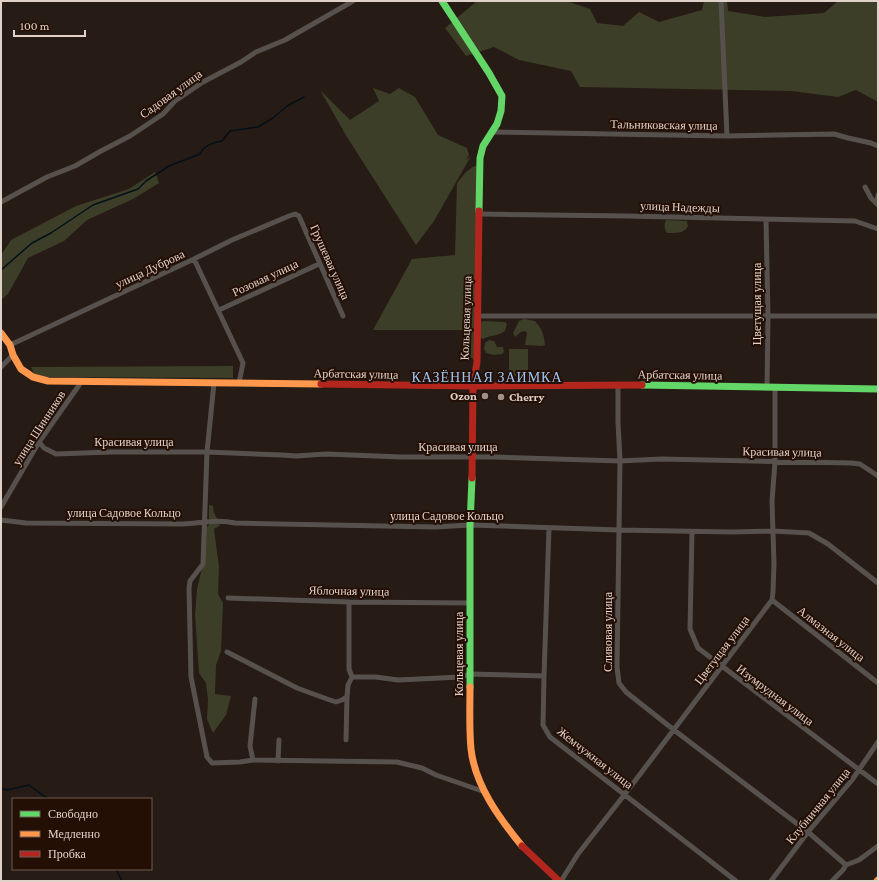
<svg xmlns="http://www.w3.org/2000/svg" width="879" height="882" viewBox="0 0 879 882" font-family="'Crimson Pro',serif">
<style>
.green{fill:#3c3e28}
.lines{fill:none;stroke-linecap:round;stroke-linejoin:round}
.stream{stroke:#031018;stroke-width:1.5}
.street{stroke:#57514d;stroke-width:5}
.fast{stroke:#63d668;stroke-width:7}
.slow{stroke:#ff974d;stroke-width:7}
.jam{stroke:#b3261e;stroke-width:7}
.poi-dot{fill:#9f918a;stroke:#240f05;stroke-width:1.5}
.labels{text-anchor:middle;stroke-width:4;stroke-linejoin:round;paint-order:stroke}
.street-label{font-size:12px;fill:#e0d1c9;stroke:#240f05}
.poi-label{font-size:12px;font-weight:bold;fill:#e0d1c9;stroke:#240f05;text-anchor:end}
.quarter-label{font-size:14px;letter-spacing:1px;fill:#9cc6f5;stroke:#240f05}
</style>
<rect width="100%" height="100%" fill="#261b15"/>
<path class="green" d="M477 1H567L590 9 597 23 623 26 639 12 659 22 702 10 704 1H727L728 11 765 17 824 13 838 1H878V102L856 90 838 97 791 91 580 87 571 71 519 60 494 47 466 56 445 28Z
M373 88 390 94 399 88 415 97 438 135 467 148 469 155 466 160 471 156 434 221 416 245 347 137 320 90 350 120 379 101Z
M474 166H477L474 360 466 353 465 330H373L412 259 455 255 457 183 466 172Z
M155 172 159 183 133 199 87 220 64 241 28 258 8 294 1 300V255L11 240 76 206 129 189Z
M666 220 687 221 688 226C684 234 675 233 667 233 664 229 664 224 666 220Z
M524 319 535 321C542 329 544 334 545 345L542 346 525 345 527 333 525 331 521 332 515 337 513 333 519 321Z
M483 321 505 322 507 324 505 331C499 336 490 335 483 339L481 338 480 335 481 322Z
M489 340 494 341 497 347H503L504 352 502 354 494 355 486 353 484 349 485 343Z
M509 349H528V376H509Z
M233 366V378L41 377 34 373 31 367Z
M209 505 213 506 214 513 220 524 219 526 214 529 219 567 218 594 223 603 221 651 216 665 215 694 231 696 226 715 213 733 207 719 208 700 206 683 199 673 195 615 197 589 203 564 206 528 209 525Z"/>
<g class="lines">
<path class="stream" d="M1 270 32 243 51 233 93 205 138 189 146 181 169 166 200 154C203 146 214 142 222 141L230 131 258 127 273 118 287 106 304 97
M1 788 7 790 29 785 48 799
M116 869 122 881"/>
<path class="street" d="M721 1 727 136
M492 132 727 136 834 134 848 138 871 143 878 146
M865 187 871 198 878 205
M1 202 47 177 75 166 101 151 130 136 163 114 175 101 203 82 241 62 256 52 285 40 353 1
M877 204 878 195
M480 214 627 216 855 221 878 229
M766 220 768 316 767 388
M194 259 243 363 239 383
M219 310 319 264
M478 316H878
M10 345 194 259 232 240 289 216 295 214 299 216 343 316
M1 367 13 355
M214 383 207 452 203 564 190 581 189 588 191 677 207 757 212 763 240 762 253 760
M618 385V422L620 461 617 667 619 683 626 692 674 730 808 832 846 865
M39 442 44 448 56 454 111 452H207L282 455 296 456 326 454 401 457H494L620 461 661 459 851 463 860 464 878 476
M1 507 39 442 82 381
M1 520 26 523 183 524C201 523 218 519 235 523L435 527 470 525 619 530 732 532 773 531 809 533 828 544 878 583
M549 528 544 676 543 725 550 737 736 881
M692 532 690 629 698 648 878 784
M228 598 349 602 470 603
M772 600 878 683
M349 602V669L352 677
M227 652 297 688 327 699 336 702 342 700 347 697 348 685 352 677H376L398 680 461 677 470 674 544 676
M255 699 250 746 253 760 397 762 422 768 436 775 485 792
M346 740 347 697
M278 761 279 740
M561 881 578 854 625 794 772 600 773 592 774 564 772 501 775 462V388
M771 881 808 832 852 780 878 742
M832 881 843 870 846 865 859 860 878 846"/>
<path class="fast" d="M442 1 489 73 502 96 501 111 497 124 483 146 480 158 479 211
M642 385 878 389
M470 687V525L472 478"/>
<path class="slow" d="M1 333 10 345 13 355 21 369 33 377 48 381 321 384
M470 687C470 707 469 728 471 749 475 785 499 818 522 846
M877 881 878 880"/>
<path class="jam" d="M321 384 473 386 642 385
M472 478 473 386 477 362 479 211
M522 846 559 881"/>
</g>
<g class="poi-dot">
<circle cx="485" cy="396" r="4"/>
<circle cx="501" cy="397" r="4"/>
</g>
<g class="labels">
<g class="street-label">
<text transform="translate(171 94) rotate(-36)" y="4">Садовая улица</text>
<text transform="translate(664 125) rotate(1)" y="4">Тальниковская улица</text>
<text transform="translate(680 207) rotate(2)" y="4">улица Надежды</text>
<text transform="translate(330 262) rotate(66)" y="4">Грушевая улица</text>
<text transform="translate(150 269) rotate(-25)" y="4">улица Дуброва</text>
<text transform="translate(265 278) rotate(-25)" y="4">Розовая улица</text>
<text transform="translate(757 304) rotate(-90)" y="4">Цветущая улица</text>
<text transform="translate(466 318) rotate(-88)" y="4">Кольцевая улица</text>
<text transform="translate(356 374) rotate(1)" y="4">Арбатская улица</text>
<text transform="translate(680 375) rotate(1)" y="4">Арбатская улица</text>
<text transform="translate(39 428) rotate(-57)" y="4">улица Шинников</text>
<text x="134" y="446">Красивая улица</text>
<text x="458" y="451">Красивая улица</text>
<text transform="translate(782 452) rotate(1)" y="4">Красивая улица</text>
<text x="124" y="517">улица Садовое Кольцо</text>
<text x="447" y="520">улица Садовое Кольцо</text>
<text transform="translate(349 591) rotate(1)" y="4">Яблочная улица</text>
<text transform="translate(608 632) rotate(-90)" y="4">Сливовая улица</text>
<text transform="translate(831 634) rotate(38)" y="4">Алмазная улица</text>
<text transform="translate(722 650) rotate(-53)" y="4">Цветущая улица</text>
<text transform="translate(459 654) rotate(-90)" y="4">Кольцевая улица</text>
<text transform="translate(775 695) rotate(37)" y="4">Изумрудная улица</text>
<text transform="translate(595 758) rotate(38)" y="4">Жемчужная улица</text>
<text transform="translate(818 806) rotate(-51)" y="4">Клубничная улица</text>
</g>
<g class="poi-label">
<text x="477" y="400">Ozon</text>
<text x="509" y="401" text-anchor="start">Cherry</text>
</g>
<g class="quarter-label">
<text x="487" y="382">КАЗЁННАЯ ЗАИМКА</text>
</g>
</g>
<rect width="879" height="882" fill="none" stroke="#e0d1c9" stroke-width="4"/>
<rect x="12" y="798" width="140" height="72" fill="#240f05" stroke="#6f5d53"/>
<rect x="20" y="811" width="20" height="6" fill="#63d668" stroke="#6f5d53"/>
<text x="48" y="818" font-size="12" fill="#e0d1c9">Свободно</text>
<rect x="20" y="831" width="20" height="6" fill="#ff974d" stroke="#6f5d53"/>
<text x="48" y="838" font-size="12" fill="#e0d1c9">Медленно</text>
<rect x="20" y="851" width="20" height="6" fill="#b3261e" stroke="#6f5d53"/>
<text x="48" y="858" font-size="12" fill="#e0d1c9">Пробка</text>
<path d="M14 30v6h71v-6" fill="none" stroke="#e0d1c9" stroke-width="2"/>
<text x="20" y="30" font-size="12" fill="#e0d1c9" stroke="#240f05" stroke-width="3" paint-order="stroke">100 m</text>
</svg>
